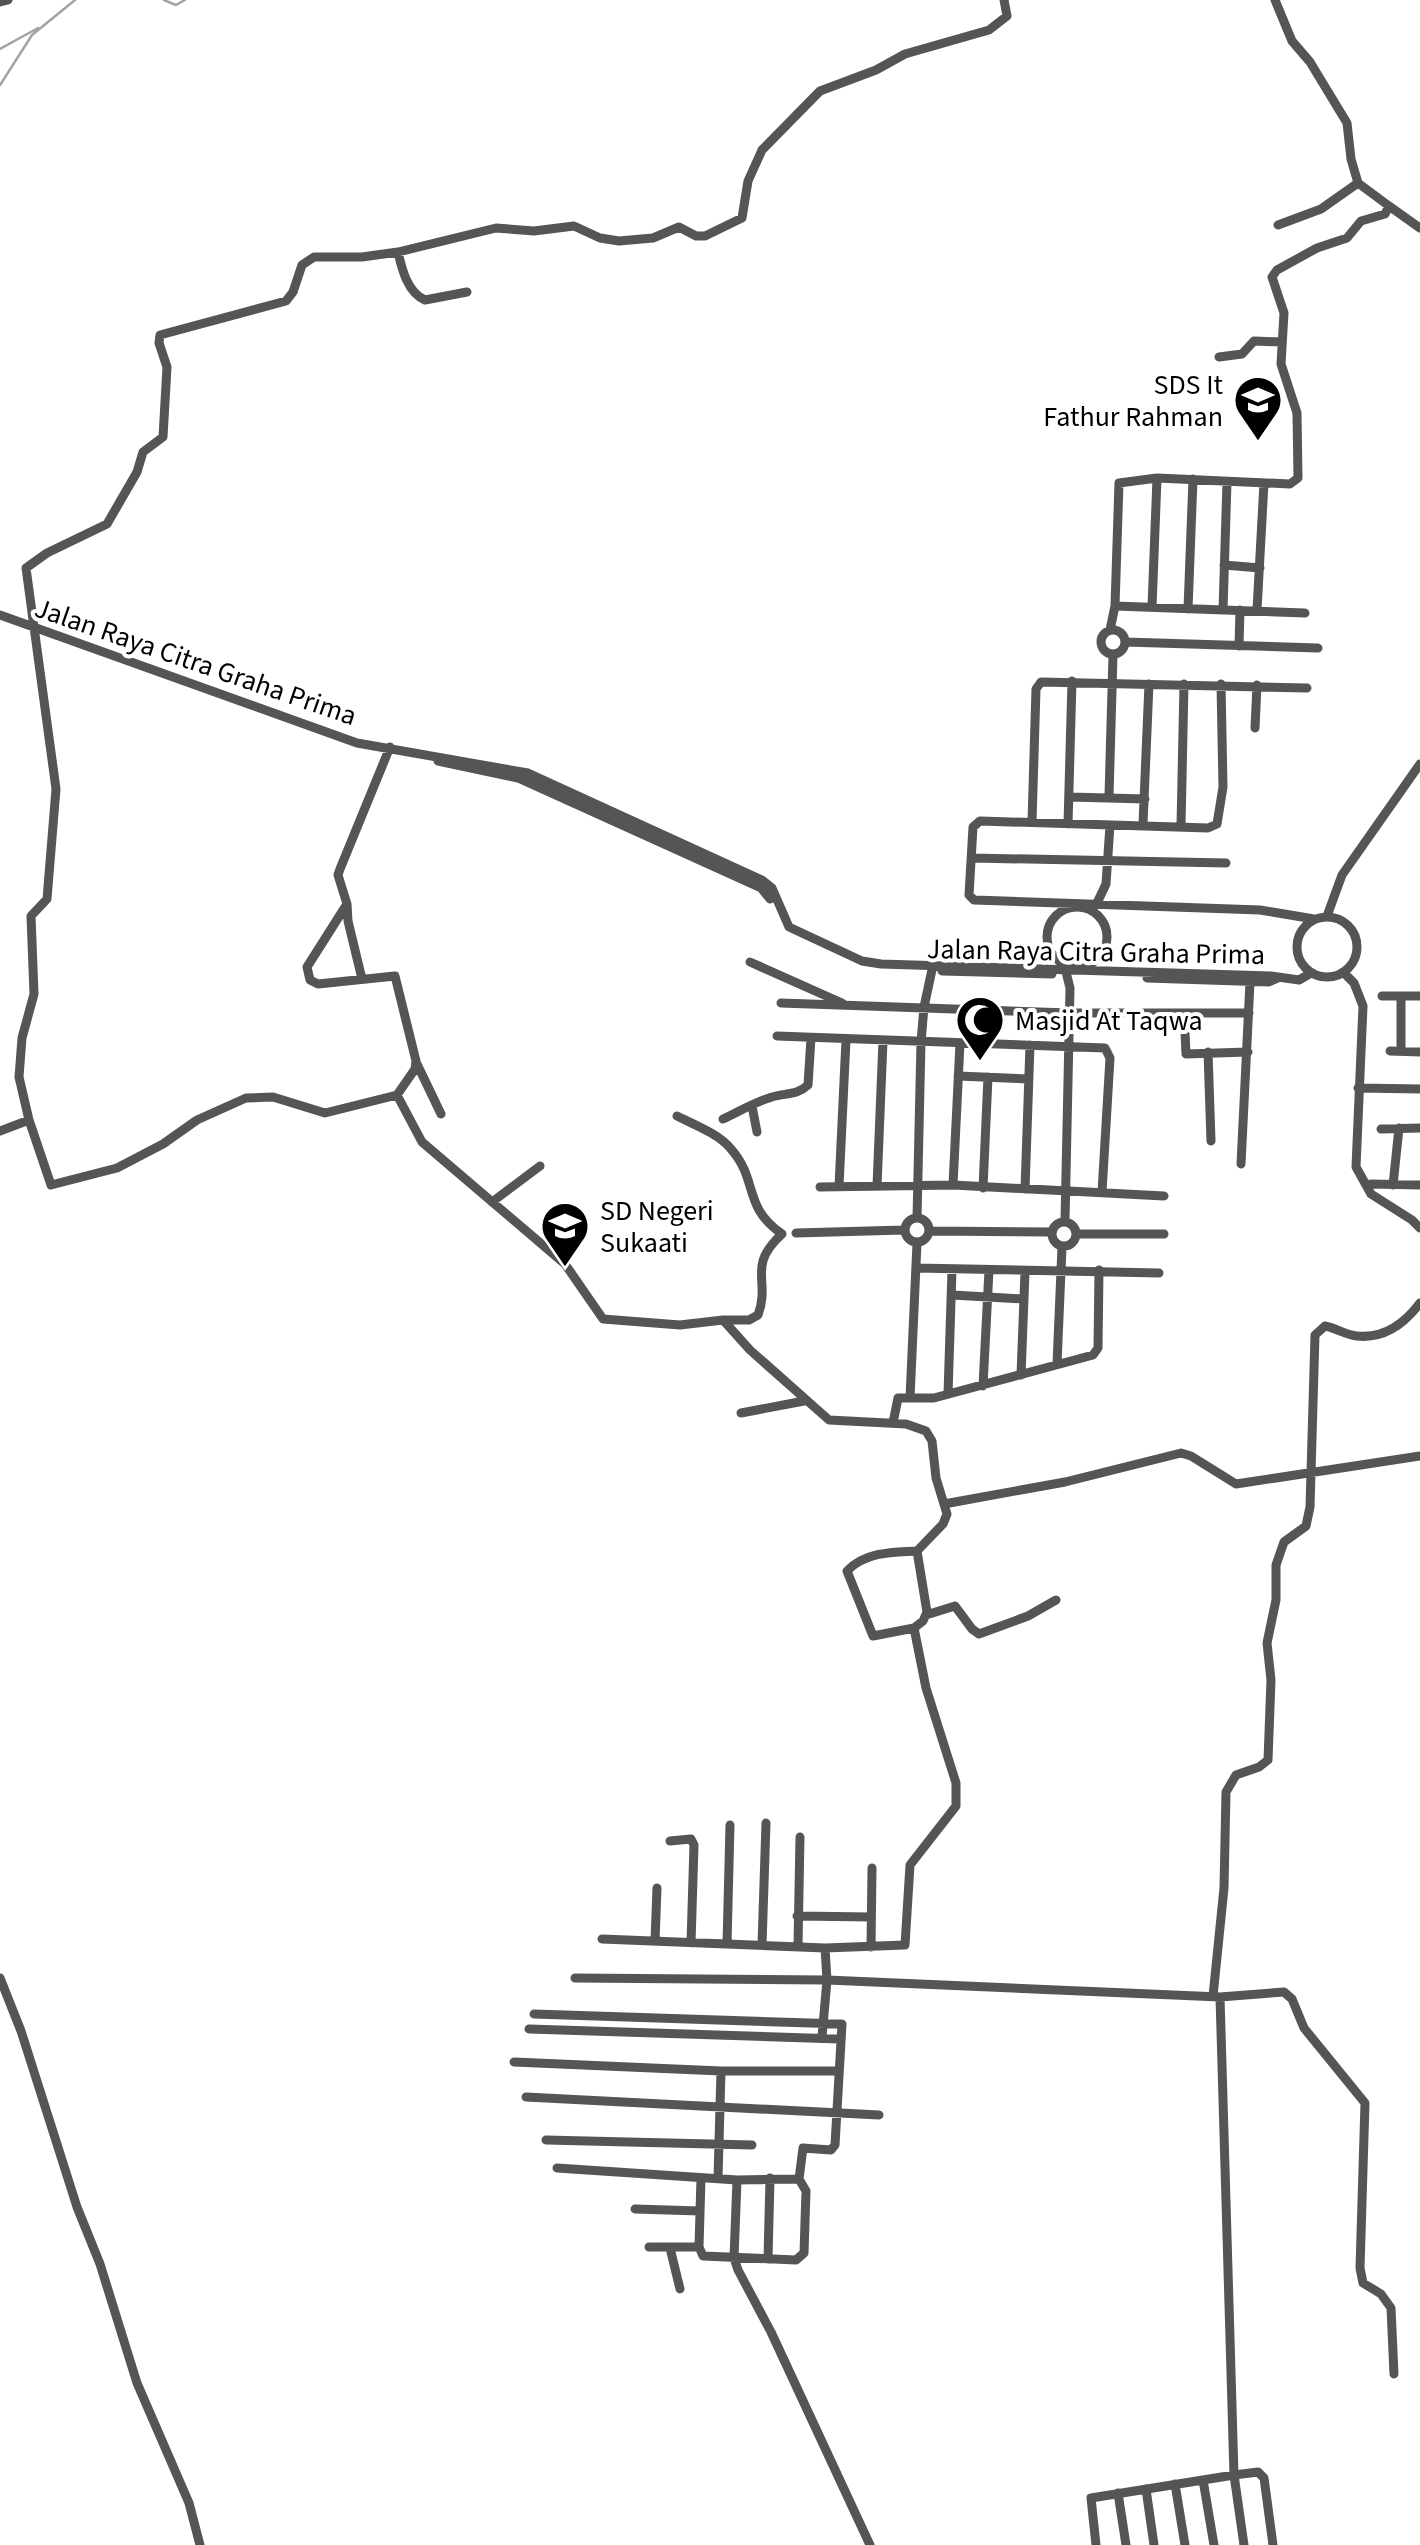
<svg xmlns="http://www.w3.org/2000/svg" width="1420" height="2545" viewBox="0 0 1420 2545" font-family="'Source Sans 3',sans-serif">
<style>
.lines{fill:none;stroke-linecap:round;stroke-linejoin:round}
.stream{stroke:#a3a3a3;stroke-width:2.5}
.minor{stroke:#555;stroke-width:9}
.labels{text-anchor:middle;stroke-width:8;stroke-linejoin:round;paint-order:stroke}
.poi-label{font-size:28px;fill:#000;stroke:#fff;text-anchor:start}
.street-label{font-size:28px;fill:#000;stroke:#fff}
</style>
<rect width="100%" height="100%" fill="#fff"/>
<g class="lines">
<path class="stream" d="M164 0 176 5 185 0
M0 49 38 28
M0 85 32 35 75 0"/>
<path class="minor" d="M0 2 8 0
M1389 206 1420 228
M1278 225 1321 209 1358 183
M398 252C402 270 408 293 425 300L467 292
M1219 357 1242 354 1254 341 1281 342
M1224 565 1260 568
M1115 606 1305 613
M1152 607 1157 478
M1188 609 1193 479
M1223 610 1227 482
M1257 610 1264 483
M0 615 357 743 528 773 762 880 772 888 789 927 862 961 881 964 1271 976 1299 980 1311 973
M1101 642a12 12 0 1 1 24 0a12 12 0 1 1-24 0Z
M1110 630 1115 606 1119 483 1157 478 1290 484 1298 478 1297 413 1281 364 1284 313 1272 277 1277 270 1317 248 1347 238 1361 221 1385 214 1389 206 1358 183 1351 159 1347 123 1310 62 1292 41 1275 0
M1125 642 1318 648
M1239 646 1240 610
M1221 684 1223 787 1217 824 1208 828 980 821 973 827 969 895 974 900 1260 910 1314 919
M1255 728 1257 685
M390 747 340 869 338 875 347 904 307 967 310 980 318 984 395 976 416 1061 415 1069 397 1095 325 1113 273 1097 246 1098 197 1120 163 1144 117 1168 51 1185 29 1120 19 1077 22 1038 34 994 31 916 47 899 56 789 26 568 47 553 107 524 137 472 143 452 163 437 167 367 159 343 160 335 286 301 293 292 302 265 314 257H362L398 252 496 228 534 231 574 226 600 238 619 241 653 238 679 227 696 236H705L742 218 748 181 762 150 820 91 876 70 905 54 989 30 1007 16 1004 0
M438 761 518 778 761 888 770 899
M1109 796 1113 655
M1070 797 1145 799
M1032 822 1036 689 1041 682 1307 688
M1068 824 1072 681
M1143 824 1149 684
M1181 826 1184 684
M973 858 1226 863
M1097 903 1106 884 1110 825
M347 904 348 921 362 979
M1047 937a30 30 0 1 1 60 0a30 30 0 1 1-60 0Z
M1327 916 1342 875 1420 764
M1297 947a30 30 0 1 1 60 0a30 30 0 1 1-60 0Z
M750 962 842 1003
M1065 968 1070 988 1065 1221
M942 971 1052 974
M1343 972 1354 983 1363 1006 1356 1167 1371 1194 1412 1220 1420 1228
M1147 978 1269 982 1278 978
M1382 996H1420
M1401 996V1051
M781 1003 1070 1013H1249
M1185 1032 1186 1054 1248 1052
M777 1036 1105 1048 1110 1058 1102 1192
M1390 1051 1420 1052
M1208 1052 1211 1141
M417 1064 441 1114
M958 1076 1028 1079
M1358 1088 1420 1089
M397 1095 422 1142 565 1264 603 1319 680 1325 723 1320 750 1350 829 1420 906 1424 926 1431 932 1441 936 1478 947 1514 943 1524 917 1551 927 1612 923 1621 914 1628 926 1688 956 1783V1806L910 1865 905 1945 825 1948 827 1980 822 2037
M752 1106 757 1132
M677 1116C695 1125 719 1134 731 1149 759 1181 742 1206 782 1234 746 1267 771 1280 758 1315L749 1320H723
M723 1119C738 1112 753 1103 769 1098 784 1092 795 1097 808 1085L811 1038
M1381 1129 1420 1128
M0 1131 29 1120
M1241 1164 1250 982
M1371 1184 1420 1185
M953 1185 960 1043
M1393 1185 1399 1128
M839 1186 846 1040
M877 1186 883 1041
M820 1187 953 1185 1164 1196
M983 1188 988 1077
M1025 1189 1030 1045
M492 1202 540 1166
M905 1230a12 12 0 1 1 24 0a12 12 0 1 1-24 0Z
M917 1218 921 1042 924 1007 933 965
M1052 1234a12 12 0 1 1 24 0a12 12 0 1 1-24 0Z
M929 1231 1051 1232
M796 1233 904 1230
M1077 1234H1164
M916 1268 1159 1273
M952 1295 1024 1299
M1057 1364 1062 1247
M1021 1375 1025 1272
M983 1386 989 1270
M948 1394 952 1270
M910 1398 917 1243
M741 1413 804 1401
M893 1423 898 1398H934L1093 1355 1098 1348 1099 1270
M944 1504 1065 1482 1181 1453 1191 1456 1236 1484 1420 1456
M926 1615 955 1606 972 1629 979 1634 1028 1616 1056 1600
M914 1628 873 1636 847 1571C865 1552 892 1552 917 1551
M670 1841 691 1839 694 1845 691 1943
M797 1916 871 1917
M602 1939 825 1948
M655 1941 657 1888
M727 1944 730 1825
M762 1945 766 1823
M798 1945 800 1837
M871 1947 872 1868
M0 1978 21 2031 77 2207 100 2264 137 2383 189 2503 200 2545
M575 1978 827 1980 1220 1997 1284 1992 1292 1999 1304 2028 1365 2103 1360 2268 1363 2283 1381 2294 1391 2308 1394 2374
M1213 1996 1224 1888 1226 1792 1236 1775 1259 1767 1268 1760 1271 1680 1267 1643 1276 1600V1565L1284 1542 1306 1526 1310 1507 1315 1335 1325 1326C1336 1328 1346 1335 1357 1336 1384 1339 1405 1323 1420 1303
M534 2014 842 2024 835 2145 831 2150 803 2148 799 2179 737 2180 557 2168
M529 2029 839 2039
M514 2062 721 2071H838
M526 2097 879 2115
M546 2140 752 2145
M701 2178 699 2247 703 2256 796 2260 804 2253 806 2191 799 2179
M718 2178 721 2071
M737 2180 734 2258 738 2270 771 2332 870 2545
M635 2209 700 2211
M649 2247H699
M670 2248 680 2289
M768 2259 770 2178
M1203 2480 1214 2545
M1175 2484 1185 2545
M1146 2489 1154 2545
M1118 2493 1126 2545
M1096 2545 1091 2498 1234 2475 1220 1997
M1244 2545 1234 2475 1258 2472 1264 2478 1273 2545"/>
</g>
<defs>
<g id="school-pin" transform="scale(2.5)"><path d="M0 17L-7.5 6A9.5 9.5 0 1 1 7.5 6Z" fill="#000" stroke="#fff"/><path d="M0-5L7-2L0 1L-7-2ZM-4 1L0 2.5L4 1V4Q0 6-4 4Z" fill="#fff"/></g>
<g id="mosque-pin" transform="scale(2.5)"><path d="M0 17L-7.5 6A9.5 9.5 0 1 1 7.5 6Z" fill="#000" stroke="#fff"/><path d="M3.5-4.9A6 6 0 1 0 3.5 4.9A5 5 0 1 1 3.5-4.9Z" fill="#fff"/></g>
</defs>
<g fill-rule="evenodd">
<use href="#school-pin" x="1258" y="400"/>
<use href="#mosque-pin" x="980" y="1020"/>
<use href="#school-pin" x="565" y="1226"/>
</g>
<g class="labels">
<g class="poi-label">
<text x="1223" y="394" text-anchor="end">SDS It<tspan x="1223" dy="32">Fathur Rahman</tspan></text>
<text x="1015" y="1030">Masjid At Taqwa</text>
<text x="600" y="1220">SD Negeri<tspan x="600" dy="32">Sukaati</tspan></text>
</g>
<g class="street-label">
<text transform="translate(196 661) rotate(19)" y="10">Jalan Raya Citra Graha Prima</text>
<text transform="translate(1096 951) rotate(1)" y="10">Jalan Raya Citra Graha Prima</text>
</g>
</g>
</svg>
